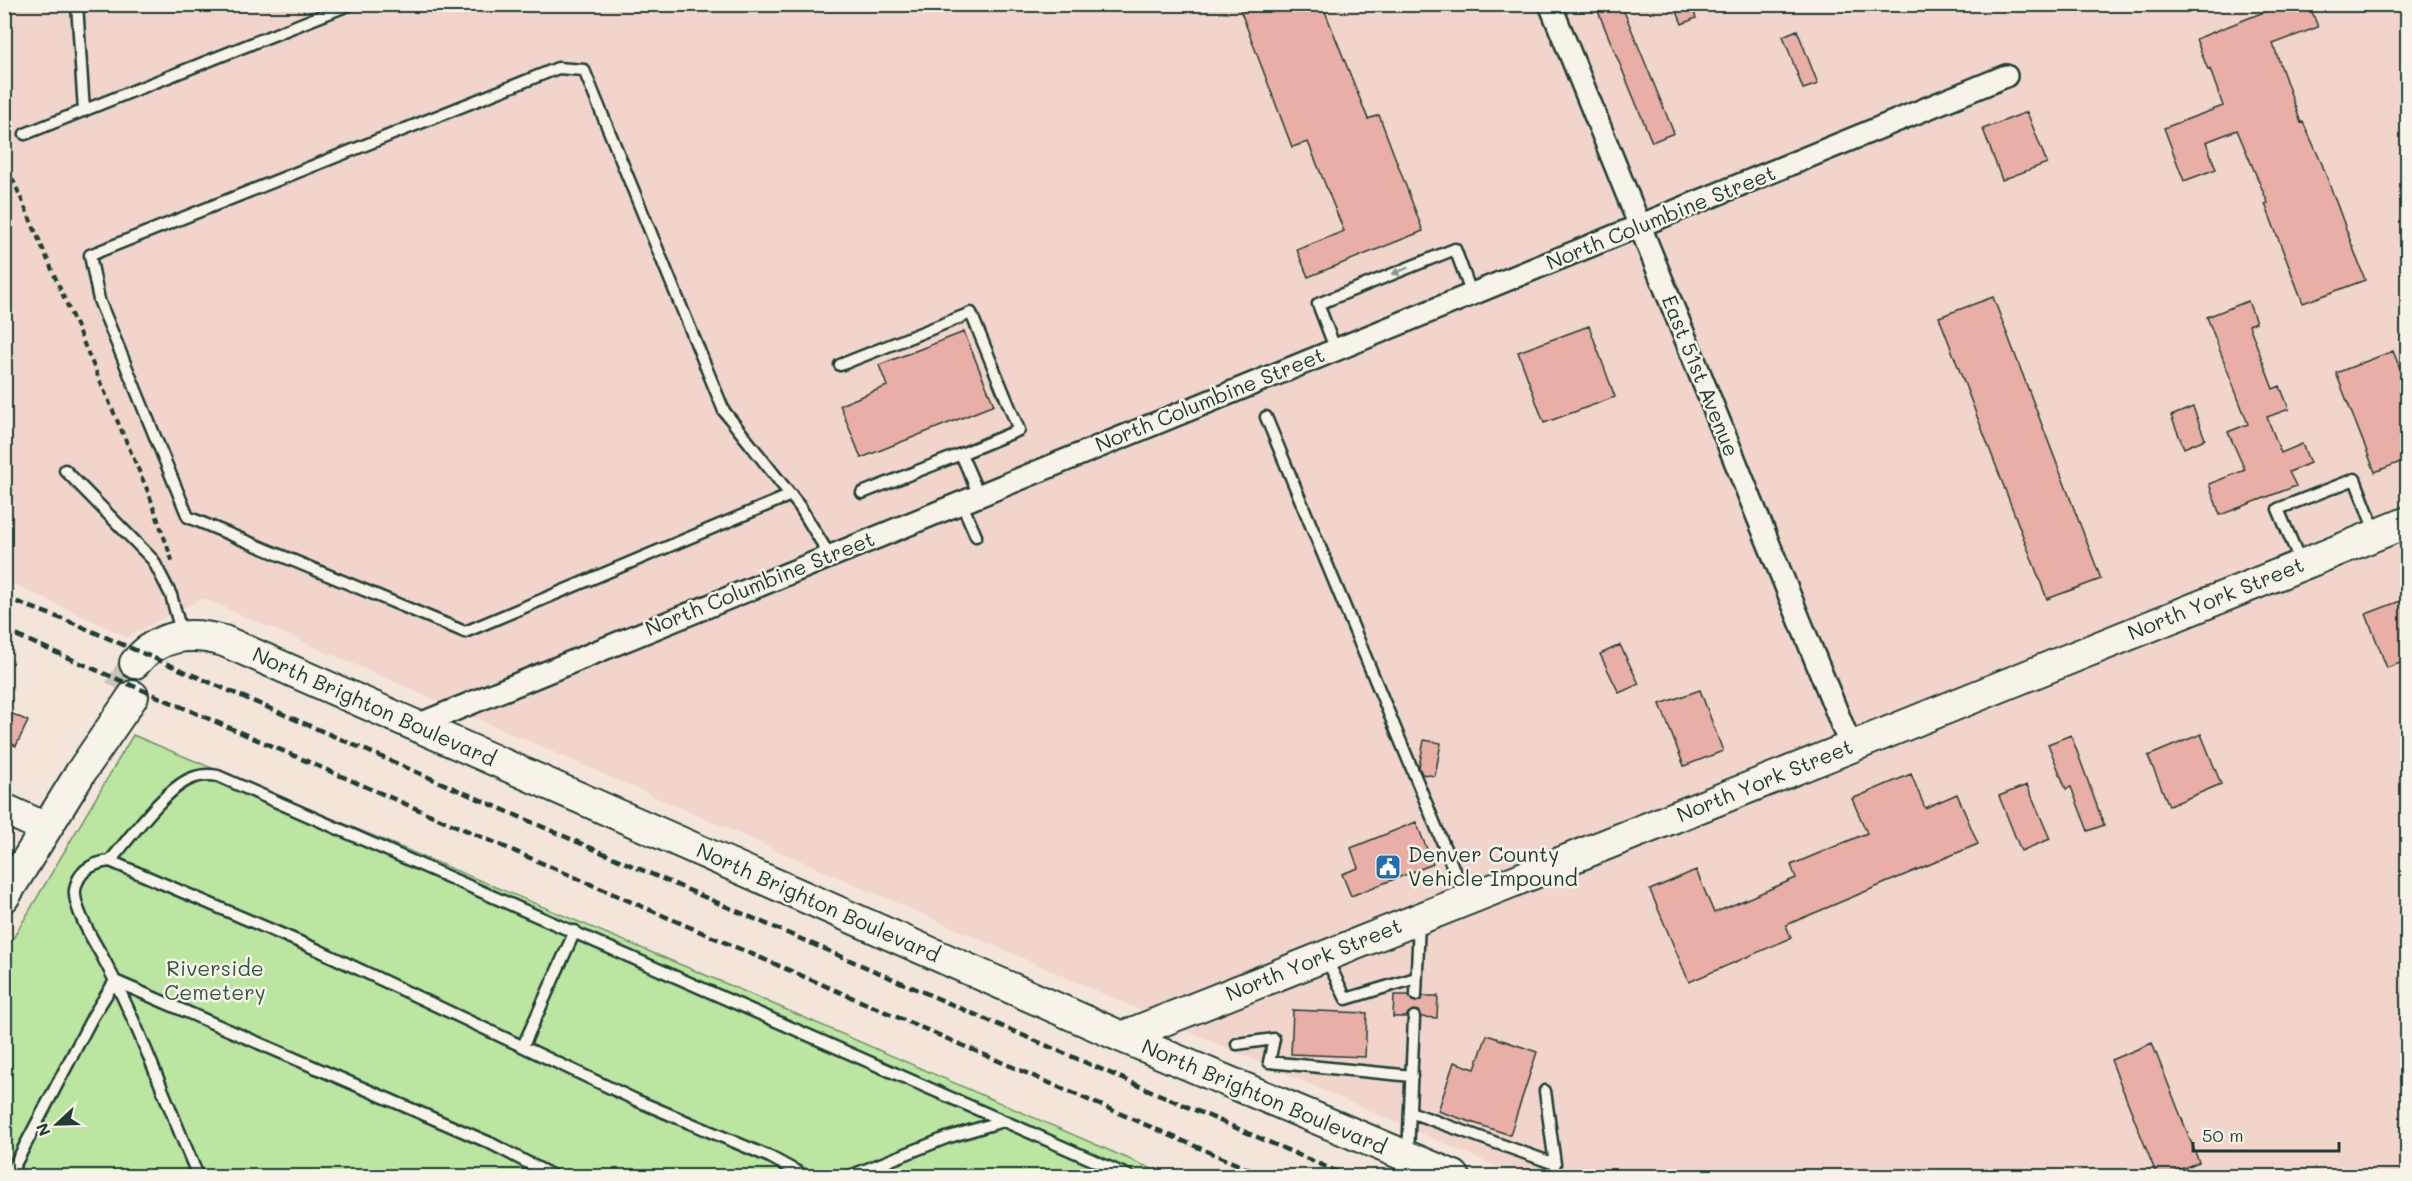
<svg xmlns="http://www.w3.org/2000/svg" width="2412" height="1181" viewBox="0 0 2412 1181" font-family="Mali,sans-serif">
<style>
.built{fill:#f1d5cb}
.green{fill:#bbe5a1;stroke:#6d916a;stroke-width:1.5}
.building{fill:#e9afa6;stroke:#1f3d34;stroke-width:1.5}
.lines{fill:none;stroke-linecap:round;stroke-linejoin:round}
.secondary-tunnel{stroke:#c9c3ba;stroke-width:30;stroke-dasharray:30 15;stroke-linecap:butt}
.lane-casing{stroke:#1f3d34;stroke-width:15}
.street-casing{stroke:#1f3d34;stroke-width:26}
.secondary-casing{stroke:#1f3d34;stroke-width:34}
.path{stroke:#1f3d34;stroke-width:4;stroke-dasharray:6 4.5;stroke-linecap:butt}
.lane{stroke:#f7f3e8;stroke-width:10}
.street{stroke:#f7f3e8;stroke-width:21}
.secondary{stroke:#f7f3e8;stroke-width:30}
.rail{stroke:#1f3d34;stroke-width:4.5;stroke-dasharray:9 4.5;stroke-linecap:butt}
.oneway{fill:#8b988e}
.labels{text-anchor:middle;stroke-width:5;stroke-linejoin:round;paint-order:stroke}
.street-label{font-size:21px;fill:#1f3d34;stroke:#f7f3e8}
.poi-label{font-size:21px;fill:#1f3d34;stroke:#f7f3e8;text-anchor:start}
.park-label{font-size:21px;fill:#365644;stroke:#f7f3e8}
</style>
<rect width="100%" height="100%" fill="#f4e5db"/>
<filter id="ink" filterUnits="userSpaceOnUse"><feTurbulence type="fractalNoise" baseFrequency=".0167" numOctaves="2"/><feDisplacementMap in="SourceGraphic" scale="12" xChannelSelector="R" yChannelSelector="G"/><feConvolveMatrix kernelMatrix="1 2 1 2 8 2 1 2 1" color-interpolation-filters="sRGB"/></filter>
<g filter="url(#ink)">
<path class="built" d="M5 5H2407V1176H1518L203 598 127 637 5 580Z"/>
<path class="green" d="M133 735 734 987 1168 1176H5V952Z"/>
<path class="building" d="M1238 4H1322L1368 119 1379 115 1423 231 1308 277 1297 250 1344 231 1308 142 1292 147Z
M1595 4H1621L1674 133 1652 142Z
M1674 4H1691L1696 18 1682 24Z
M2284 4H2309L2318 27 2273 44 2301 123 2303 122 2322 164 2365 280 2303 303 2265 204 2268 203 2237 130 2206 142 2216 169 2184 181 2164 128 2223 106 2210 69 2208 70 2196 39Z
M1797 30 1818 84 1803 89 1783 36Z
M2027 112 2047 163 2002 180 1983 129Z
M1993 297 2101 579 2047 599 1939 317Z
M2248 301 2256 322 2249 325 2273 389 2280 386 2289 409 2267 417 2281 453 2302 444 2310 463 2289 472 2296 486 2220 515 2209 484 2245 470 2228 432 2248 424 2207 317Z
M1589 326 1615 397 1544 423 1518 352Z
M964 332 994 405 861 458 840 405 887 386 879 365Z
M2393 351 2408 388V459L2375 472 2336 373Z
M2193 407 2205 439 2184 448 2171 416Z
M2408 598V660L2387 668 2366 614Z
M1620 645 1639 684 1619 693 1600 654Z
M1700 690 1723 751 1684 766 1660 704Z
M4 710 28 721 16 746 4 740Z
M2201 734 2221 784 2169 806 2148 756Z
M2071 735 2104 825 2088 831 2071 787 2066 789 2048 744Z
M1424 740 1441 743 1435 776 1422 774 1419 767Z
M1911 774 1925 808 1957 794 1978 844 1786 925 1791 938 1689 982 1650 890 1696 870 1714 913 1796 878 1791 865 1867 833 1852 799Z
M2027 785 2050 839 2021 851 1999 796Z
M1416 822 1433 864 1351 896 1342 874 1358 868 1351 848Z
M1394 995H1409L1412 1001 1416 1002 1422 999 1423 996H1438L1437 1018 1421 1017 1418 1011 1414 1010 1408 1013 1406 1017H1393Z
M1293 1010 1367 1013 1365 1057 1291 1054Z
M1487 1035 1537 1052 1510 1135 1438 1111 1454 1062 1475 1069Z
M2152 1043 2199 1162 2163 1176H2157L2111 1060Z"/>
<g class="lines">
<path class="secondary-tunnel" d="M119 690 135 663"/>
<g class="lane-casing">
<path id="lane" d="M77 4 84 111
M25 134 351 4
M1335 348 1318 304 1455 249 1472 295
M840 365 971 313 1019 430 961 454
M1266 417 1466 899
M65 470 153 560 171 595 182 635
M862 493 961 454 979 495
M791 495 465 632 188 517 99 300 90 255 558 68 584 70 724 411 800 507 830 556
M961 502 976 536
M2301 563 2278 509 2355 479 2376 534
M110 861 316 949 638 1101 770 1157 805 1176
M1326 958 1346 999 1416 978
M1416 995 1419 921
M1237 1044 1274 1039 1269 1062 1412 1076
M523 1046 575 931
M1410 1112 1555 1164 1545 1091
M1408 1154 1414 1017
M9 1176 93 1016 115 981 490 1143 553 1176
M198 1176C166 1102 139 1024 101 954 92 939 73 907 75 890 78 871 92 863 110 861 129 839 164 790 190 779 199 775 208 774 218 776L1129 1176
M850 1176 946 1138 1003 1121"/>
</g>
<g class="street-casing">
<path id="street" d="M1550 4 1851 747
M415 726 2006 76"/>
</g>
<g class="secondary-casing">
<path id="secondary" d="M135 663C158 635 189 631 224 641L1122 1037 1454 1176
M4 809 46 828
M4 897 81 772 133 696
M1122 1037 1851 747 2408 522"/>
</g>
<path class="path" d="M4 159 149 494 173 563"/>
<use href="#lane" class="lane"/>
<use href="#street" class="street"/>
<use href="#secondary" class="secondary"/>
<path class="rail" d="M4 597 73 623 1347 1176
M4 630 1264 1176"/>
</g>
<defs><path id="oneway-solid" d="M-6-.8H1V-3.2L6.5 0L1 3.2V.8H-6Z" transform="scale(1.5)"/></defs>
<use class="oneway" href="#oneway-solid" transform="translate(1400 271) rotate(158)"/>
</g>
<defs>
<g id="civic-square" transform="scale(1.35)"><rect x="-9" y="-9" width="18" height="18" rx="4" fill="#1f6fb2" stroke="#f7f3e8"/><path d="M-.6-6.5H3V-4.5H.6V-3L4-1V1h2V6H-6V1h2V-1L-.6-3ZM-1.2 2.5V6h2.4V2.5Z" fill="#fff"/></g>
</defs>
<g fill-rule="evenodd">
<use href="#civic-square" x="1388" y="867"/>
</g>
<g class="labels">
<g class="street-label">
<text transform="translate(1661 218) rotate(-22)" y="7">North Columbine Street</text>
<text transform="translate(1700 376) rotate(68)" y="7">East 51st Avenue</text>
<text transform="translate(1210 400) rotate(-22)" y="7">North Columbine Street</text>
<text transform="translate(760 584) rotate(-22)" y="7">North Columbine Street</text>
<text transform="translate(2216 599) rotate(-22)" y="7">North York Street</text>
<text transform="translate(374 707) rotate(24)" y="7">North Brighton Boulevard</text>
<text transform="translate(1765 781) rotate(-22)" y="7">North York Street</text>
<text transform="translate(818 903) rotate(24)" y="7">North Brighton Boulevard</text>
<text transform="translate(1314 960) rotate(-22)" y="7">North York Street</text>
<text transform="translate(1264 1097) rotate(23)" y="7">North Brighton Boulevard</text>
</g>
<g class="poi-label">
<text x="1408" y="862">Denver County<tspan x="1408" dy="24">Vehicle Impound</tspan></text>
</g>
<g class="park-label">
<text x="215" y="976">Riverside<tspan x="215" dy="24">Cemetery</tspan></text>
</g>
</g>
<rect width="2412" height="1181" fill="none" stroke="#f7f3e8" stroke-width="24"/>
<rect x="12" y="12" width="2388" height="1157" fill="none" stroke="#1f3d34" stroke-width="2" filter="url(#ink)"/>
<g transform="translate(57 1124) rotate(248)" stroke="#f7f3e8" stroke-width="4.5" paint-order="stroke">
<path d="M0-4.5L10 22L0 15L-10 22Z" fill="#1f3d34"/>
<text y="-9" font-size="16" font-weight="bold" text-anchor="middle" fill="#1f3d34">N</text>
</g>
<path d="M2193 1142v9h146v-9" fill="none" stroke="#1f3d34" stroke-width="3"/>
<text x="2202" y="1142" font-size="18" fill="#1f3d34" stroke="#f7f3e8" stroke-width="4.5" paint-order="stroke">50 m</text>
</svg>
